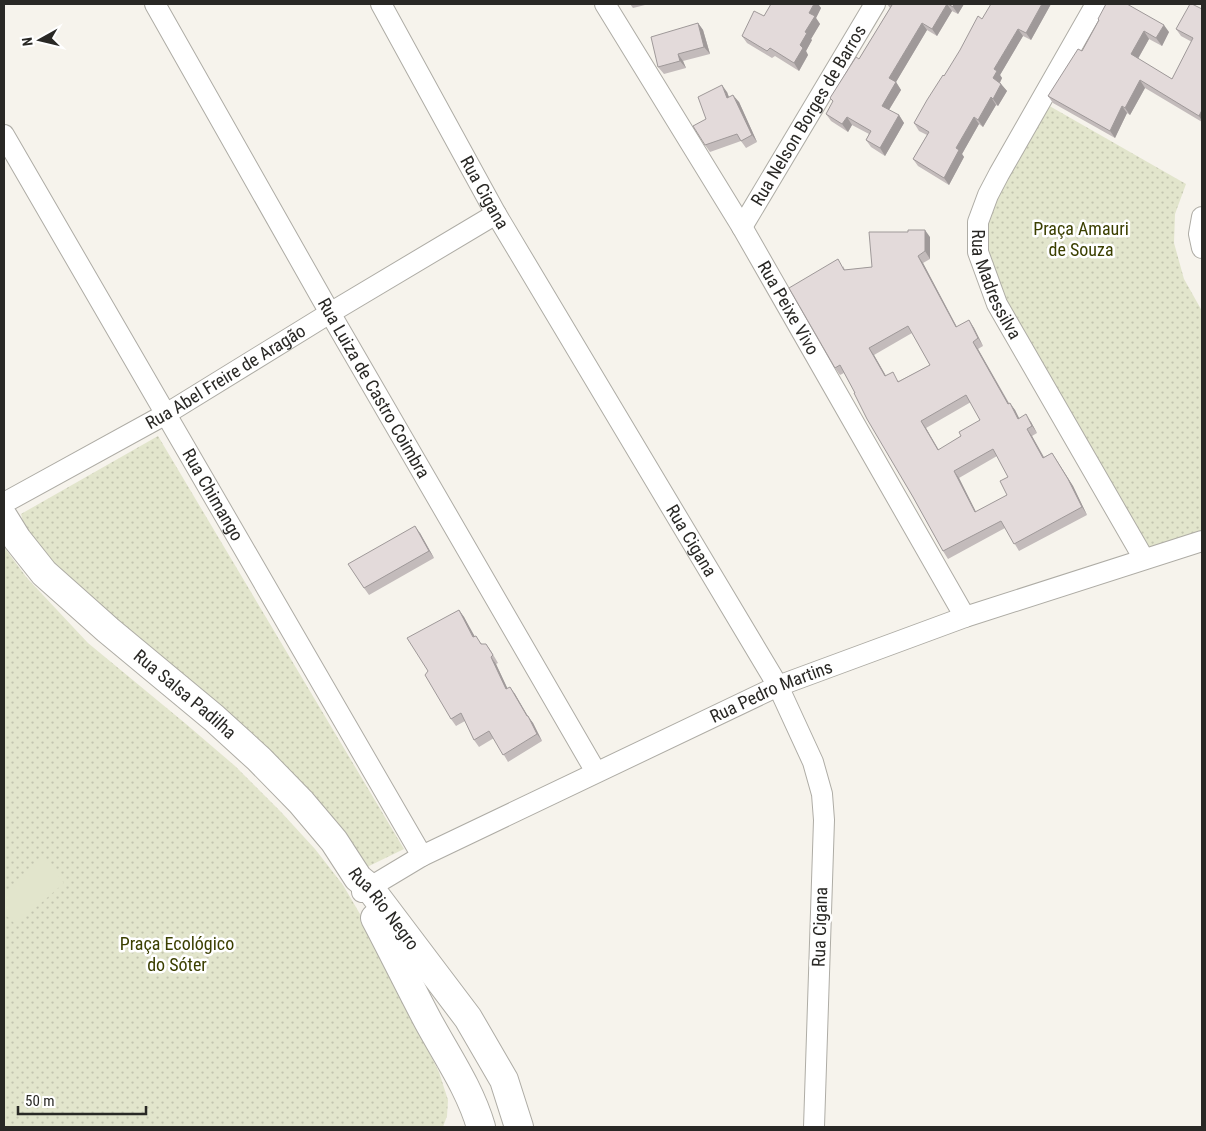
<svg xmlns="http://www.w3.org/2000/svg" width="1206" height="1131" viewBox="0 0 1206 1131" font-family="'Roboto Condensed',sans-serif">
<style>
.grass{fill:url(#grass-dots)}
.pitch{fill:#e2e5cc}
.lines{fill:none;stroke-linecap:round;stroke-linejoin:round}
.minor-casing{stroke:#aeaca5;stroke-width:22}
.secondary-casing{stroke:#aeaca5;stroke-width:30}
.minor{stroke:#fff;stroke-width:20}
.secondary{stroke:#fff;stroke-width:28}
.wall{fill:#c3bbbb;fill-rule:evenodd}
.shaded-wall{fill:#9f9999}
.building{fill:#e3dada;stroke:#9f9999;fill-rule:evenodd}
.labels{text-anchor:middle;stroke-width:5;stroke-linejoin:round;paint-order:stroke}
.street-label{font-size:18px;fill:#292825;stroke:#fff}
.park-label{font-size:18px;fill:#3b3f00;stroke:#fff}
</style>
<defs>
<pattern id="grass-dots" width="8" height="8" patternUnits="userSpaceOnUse" patternTransform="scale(1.25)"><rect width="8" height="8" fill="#e2e5cc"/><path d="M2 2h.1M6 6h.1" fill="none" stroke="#c2c4af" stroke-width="1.8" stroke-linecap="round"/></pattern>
</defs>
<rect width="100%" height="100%" fill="#f6f3ec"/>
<path class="grass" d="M1046 104 1186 184 1175 214 1174 243 1184 279 1202 311V533L1145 550 1005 304 985 252 986 224 995 201Z
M158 436 404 849 365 868 113 624 27 536 21 514Z
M4 547 27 578 88 643 186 724 235 766 281 812 315 849 343 885 384 955 414 1022 439 1072 448 1100 447 1116 443 1127H4Z"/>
<path class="pitch" d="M44 856 64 883 16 925 4 913V894Z"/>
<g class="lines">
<g class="minor-casing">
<g id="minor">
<path id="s1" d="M155 4 330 313 596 772"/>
<path id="s2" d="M381 4 496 214 778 686 813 762 822 794 824 820 814 1127"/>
<path id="s3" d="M605 4 742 227 965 617"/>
<path id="s4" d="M1096 4 999 174 988 195 978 222V252L997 304 1144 559"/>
<path id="s5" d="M4 135 422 856"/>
<path d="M1202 217 1199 234 1202 248"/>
<path id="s6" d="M742 227 875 4"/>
<path id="s7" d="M4 503 166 414 330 313 496 214"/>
<path id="s8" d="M362 892 422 856 778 686 965 617 1202 541"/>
</g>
</g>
<g class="secondary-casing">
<g id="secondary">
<path id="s9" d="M4 518 17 539 44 573 108 630 214 718 259 759 301 802 334 841 358 878 369 887 468 1018 504 1080 519 1127"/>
<path d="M375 918C393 952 410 987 428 1021 447 1056 470 1089 481 1127"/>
</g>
</g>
<use href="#minor" class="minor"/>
<use href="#secondary" class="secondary"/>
</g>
<path class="wall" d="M630 4H649L633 8Z
M771 4H818L821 8 816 18 820 24 811 39 812 40 806 51 808 55 799 71 775 56 772 58 747 43 742 36 764 16Z
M887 4H964L958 14 952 11 937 36 927 30 896 82 901 90 889 110 899 115 904 123 885 156 871 147 866 140 869 134 852 125 848 132 831 121 826 114 833 102 830 98 859 59 890 8Z
M1051 4 1031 40 1023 36 1000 75 1002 78 1000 83 1001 84 1007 91 998 106 996 105 983 127 979 124 962 154 964 157 949 185 918 166 913 159 927 135 919 131 914 123 944 76 982 19Z
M1202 9V122L1145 88 1130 115 1127 113 1115 138 1053 103 1048 96 1082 51 1099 21 1098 19 1169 32 1162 46 1149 39 1138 59 1172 79 1192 42 1181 36 1176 29Z
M698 23 703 30 710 54 683 61 686 68 664 74 658 67Z
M727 92 729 97 739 102 757 142 746 148 741 141 710 152 705 145 706 119Z
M930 237V259L923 263 957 327 969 320 974 328 983 346 978 349 1009 403 1015 410 1019 418 1031 422 1037 433 1032 436 1044 457 1052 453 1073 486 1087 515 1019 551 1005 528 948 559 943 551 913 497 844 373 840 375 835 368 843 266 845 270 872 267ZM912 333 930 365 899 381 886 376 874 355ZM971 402 980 420 961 436 939 450 926 428ZM997 456 1008 477 1007 495 976 512 959 478Z
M420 533 434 558 369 595 364 588Z
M459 610 464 617 474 637 482 644H486L491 651 498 663 496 664 507 688 515 694 527 716 533 723 542 741 508 762 494 738 479 747 474 740 465 721 456 726 451 719 428 671Z"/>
<path class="shaded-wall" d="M814 4H818L821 8 816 18 820 24 811 39 812 40 806 51 808 55 799 71 794 63 800 45 805 32 809 13Z
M947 4 952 11 937 36 932 29Z
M954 4H964L958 14 953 7Z
M1042 4H1051L1031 40 1026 33Z
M698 23 703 30 710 54 704 47Z
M922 23 927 30 896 82 901 90 887 113 882 106 889 78Z
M1164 25 1169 32 1162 46 1156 38Z
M1018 29 1023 36 1000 75 1002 78 998 86 993 78 994 69Z
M1144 31 1149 39 1136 62 1131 54Z
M678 54 683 61 686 68 680 61Z
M1140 80 1145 88 1130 115 1125 108Z
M1001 84 1007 91 998 106 993 99Z
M722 85 727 92 732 106 727 98Z
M733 95 739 102 757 142 752 135Z
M991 97 996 105 983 127 978 120Z
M1122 106 1127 113 1115 138 1110 131Z
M1202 110V121L1199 116Z
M899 115 904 123 885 156 880 148Z
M847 117 852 125 848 132 842 124Z
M974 117 979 124 962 154 964 157 949 185 944 178 956 148Z
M925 230 930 237V259L925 251Z
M918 256 923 263 961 335 956 327Z
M969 320 974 328 983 346 978 338Z
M973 342 978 349 1013 411 1008 404Z
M869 348 874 355 890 383 885 376Z
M1010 403 1015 410 1023 426 1018 419Z
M1026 414 1031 422 1037 433 1032 426Z
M921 421 926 428 943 458 938 450Z
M1027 429 1032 436 1048 465 1043 458Z
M1052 453 1073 486 1087 515 1082 507Z
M954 471 959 478 980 520 975 512Z
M415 526 420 533 434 558 429 551Z
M459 610 464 617 479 644 473 637Z
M491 657 496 664 511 696 506 689Z
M510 687 515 694 532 723 527 716Z
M528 716 533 723 542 741 537 734Z"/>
<path class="building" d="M771 4H814L809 13 815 16 805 32 807 33 800 45 803 48 794 63 770 48 767 51 742 36 754 11 764 16Z
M889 4H947L932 29 922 23 889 78 896 82 882 106 899 115 880 148 866 140 871 131 847 117 842 124 826 114 833 101 830 98 856 57 859 59 892 5Z
M948 4H954L953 7Z
M991 4H1042L1026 33 1018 29 994 69 997 71 993 78 1001 84 993 99 991 97 978 120 974 117 956 148 959 150 944 178 913 159 929 132 914 123 927 100 943 75 944 76 960 50 978 16 982 19Z
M1106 4H1127L1164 25 1156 38 1144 31 1131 54 1172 79 1193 38 1176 29 1190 4H1192L1202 9V110L1199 116 1140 80 1125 108 1122 106 1110 131 1048 96 1078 49 1082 51 1099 20 1098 19Z
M698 23 704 47 678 54 680 61 658 67 651 37Z
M722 85 727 98 733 95 752 135 741 141 737 134 705 145 693 126 706 119 698 97Z
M908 230H925V251L918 256 956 327 969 320 978 338 973 342 1008 404 1010 403 1018 419 1026 414 1032 426 1027 429 1043 458 1052 453 1068 479 1082 507 1014 544 1001 521 943 551 913 497 867 419 854 393H855L840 365 835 368 789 288 838 259 844 270 872 267 869 232H908ZM908 326 930 365 898 382 893 372 885 376 869 348ZM966 395 980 420 959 432 961 436 938 450 921 421ZM993 449 1008 477 1000 481 1007 495 975 512 954 471Z
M415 526 429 551 364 588 348 564Z
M459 610 473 637 476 636 481 644H486L493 655 491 657 506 689 510 687 527 716H528L537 734 503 755 489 731 474 740 461 713 451 719 425 675 428 671 407 638Z"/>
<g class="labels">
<g class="street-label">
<text dy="6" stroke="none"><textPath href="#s6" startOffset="130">Rua Nelson Borges de Barros</textPath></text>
<text dy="6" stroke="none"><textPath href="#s2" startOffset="215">Rua Cigana</textPath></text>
<text dy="6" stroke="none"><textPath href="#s4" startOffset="314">Rua Madressilva</textPath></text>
<text dy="6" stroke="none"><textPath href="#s3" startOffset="355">Rua Peixe Vivo</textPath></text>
<text dy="6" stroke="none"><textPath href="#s7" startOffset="255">Rua Abel Freire de Aragão</textPath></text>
<text dy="6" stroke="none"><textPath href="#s1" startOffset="442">Rua Luiza de Castro Coimbra</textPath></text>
<text dy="6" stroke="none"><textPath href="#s5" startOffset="416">Rua Chimango</textPath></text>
<text dy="6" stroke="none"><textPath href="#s2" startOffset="620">Rua Cigana</textPath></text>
<text dy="6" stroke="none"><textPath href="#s8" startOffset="456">Rua Pedro Martins</textPath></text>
<text dy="6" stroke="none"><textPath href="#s9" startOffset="254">Rua Salsa Padilha</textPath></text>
<text dy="6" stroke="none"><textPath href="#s9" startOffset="548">Rua Rio Negro</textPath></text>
<text transform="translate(820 927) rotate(-88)" y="6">Rua Cigana</text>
</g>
<g class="park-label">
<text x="1081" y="235">Praça Amauri<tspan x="1081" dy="21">de Souza</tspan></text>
<text x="177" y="950">Praça Ecológico<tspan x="177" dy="21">do Sóter</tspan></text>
</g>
</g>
<rect width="1206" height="1131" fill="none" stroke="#292825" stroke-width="10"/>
<g transform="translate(40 40) rotate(262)" stroke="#ffffff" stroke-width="4" paint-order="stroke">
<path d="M0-4L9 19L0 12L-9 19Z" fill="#292825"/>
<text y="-8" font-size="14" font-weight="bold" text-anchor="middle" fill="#292825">N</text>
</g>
<path d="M18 1106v8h128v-8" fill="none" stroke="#292825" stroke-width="2.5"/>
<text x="25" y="1106" font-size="15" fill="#292825" stroke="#ffffff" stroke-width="4" paint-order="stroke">50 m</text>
</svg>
